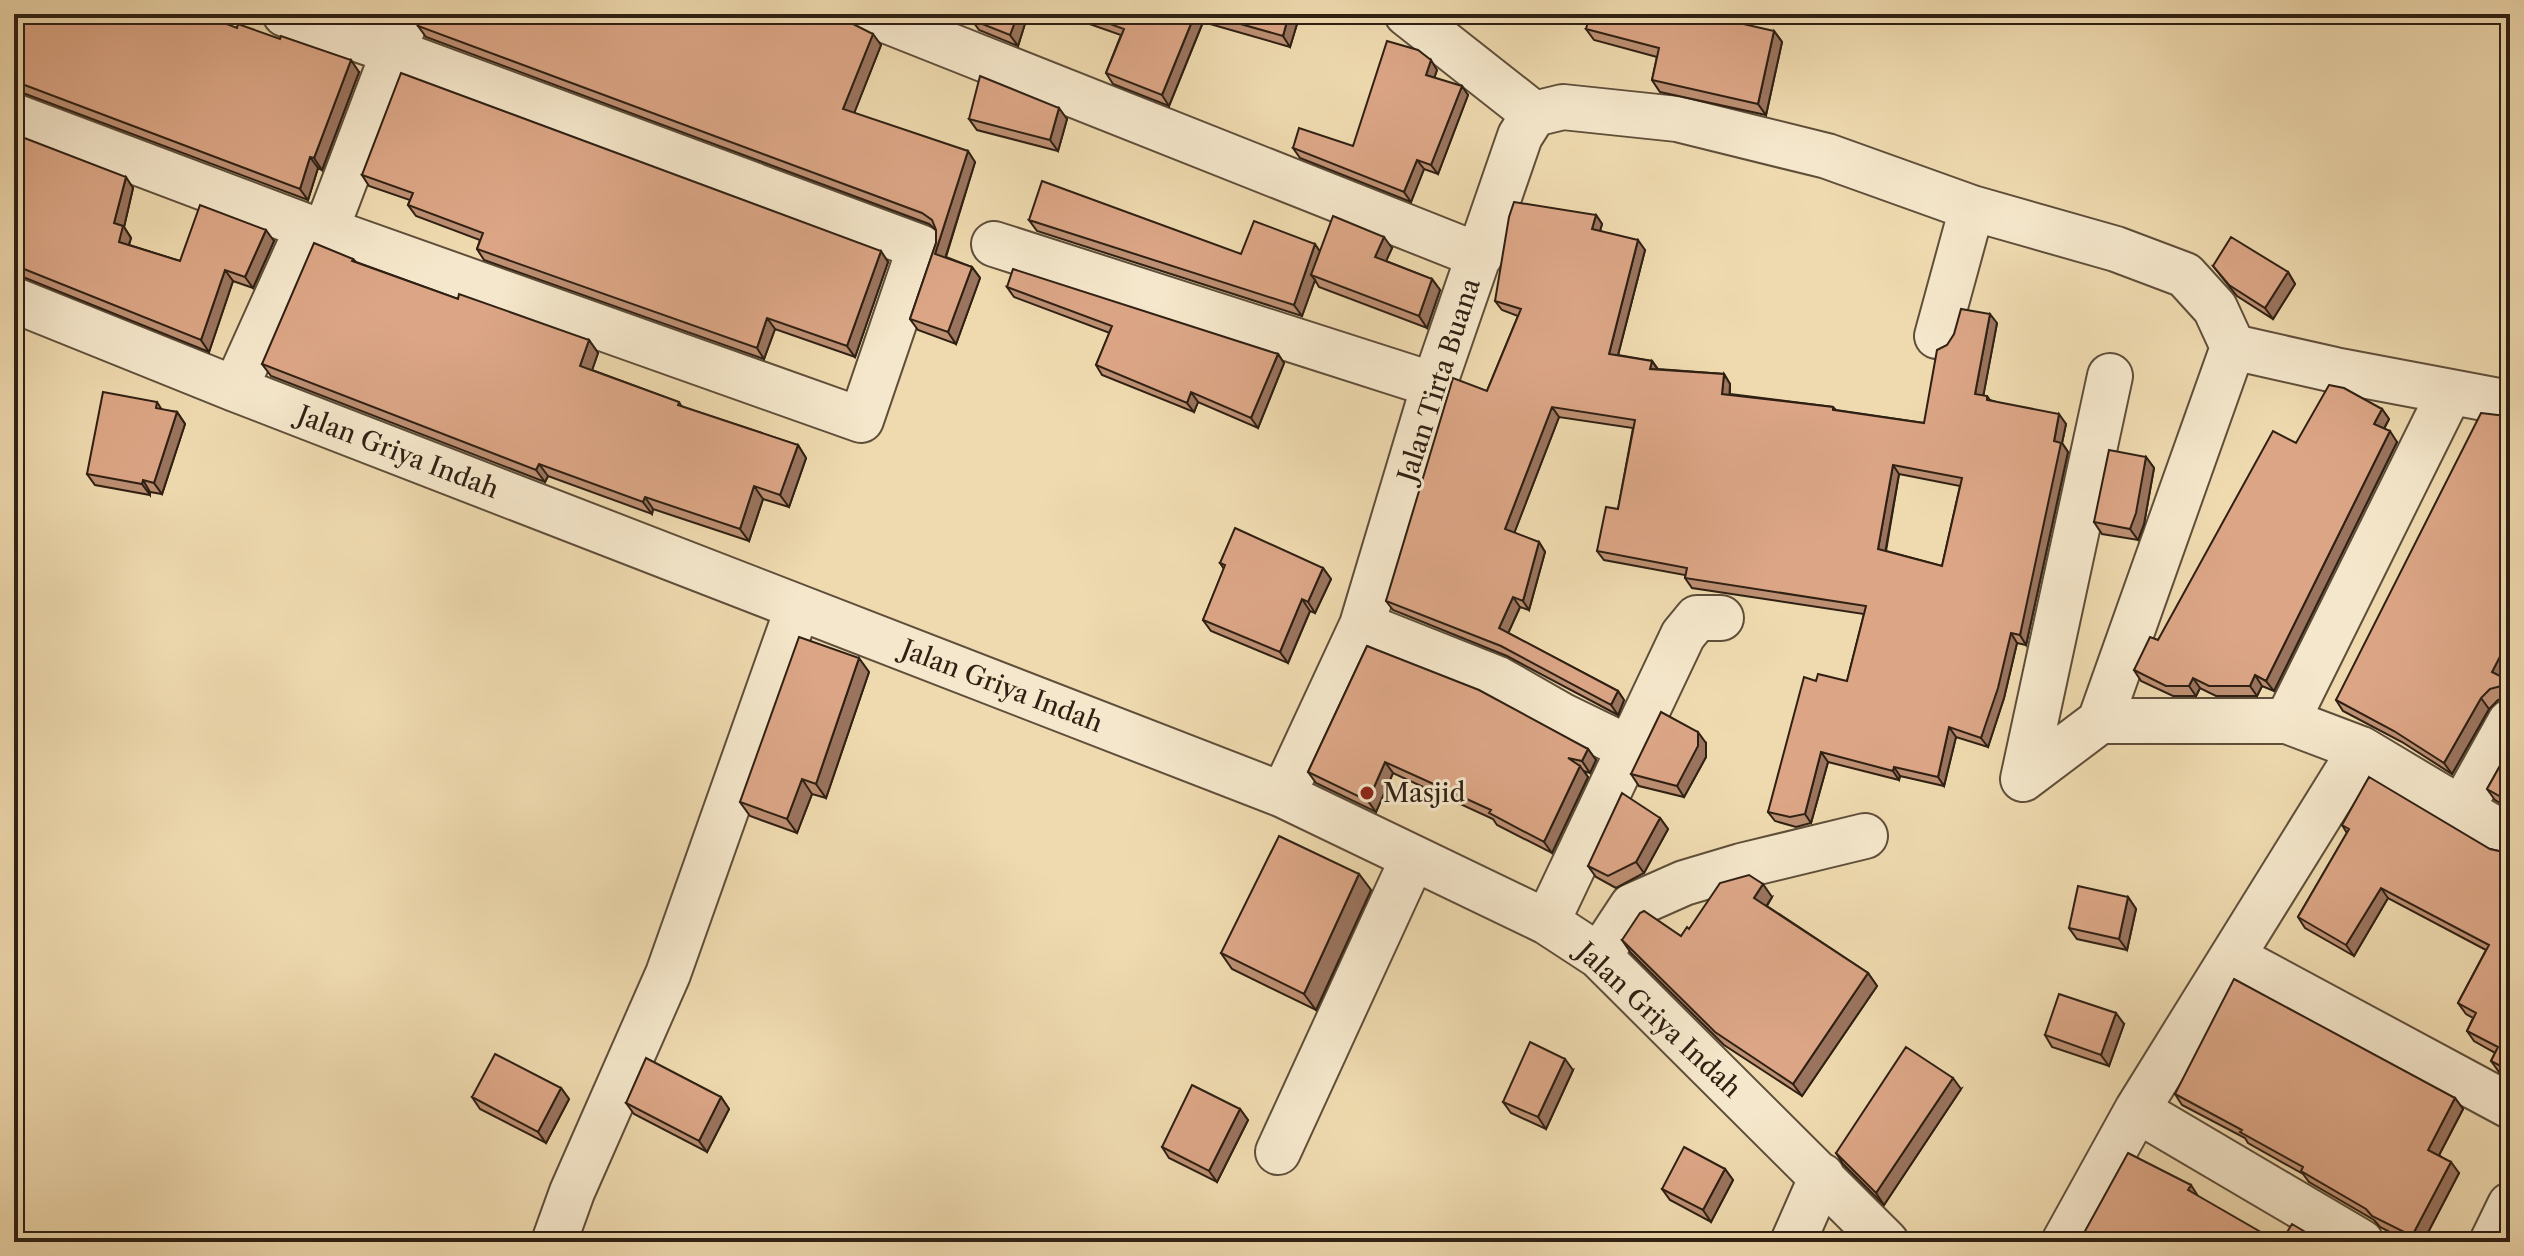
<svg xmlns="http://www.w3.org/2000/svg" width="2524" height="1256" viewBox="0 0 2524 1256" font-family="'Libre Caslon Text',serif">
<style>
.lines{fill:none;stroke-linecap:round;stroke-linejoin:round}
.minor-casing{stroke:#5f4e3a;stroke-width:48}
.minor{stroke:#f5e7cb;stroke-width:44}
.wall{fill:#bd8f73;stroke:#2f2013;stroke-width:2;fill-rule:evenodd}
.shaded-wall{fill:#9a745e;stroke:#2f2013;stroke-width:2}
.building{fill:#dca686;stroke:#2f2013;stroke-width:2;fill-rule:evenodd}
.poi-dot{fill:#8f2418;stroke:#f5e7cb;stroke-width:3}
.labels{text-anchor:middle;stroke-width:6;stroke-linejoin:round;paint-order:stroke}
.street-label{font-size:26px;fill:#2f2013;stroke:#f5e7cb}
.poi-label{font-size:26px;fill:#2f2013;stroke:#f5e7cb;text-anchor:start}
</style>
<rect width="100%" height="100%" fill="#efdaaf"/>
<filter id="stains"><feTurbulence type="fractalNoise" baseFrequency=".0025" numOctaves="4"/><feColorMatrix values="0 0 0 0 .2 0 0 0 0 .09 0 0 0 0 .02 0 0 0 .5 -.17"/></filter>
<radialGradient id="worn" r=".72"><stop offset=".6" stop-color="#630" stop-opacity="0"/><stop offset="1" stop-color="#630" stop-opacity=".3"/></radialGradient>
<g class="lines">
<g class="minor-casing">
<path id="minor" d="M870 14 1480 256
M1534 114 1563 107 1677 119 1827 156 1972 208 2116 249 2185 275 2215 308 2233 347 2100 721 2023 779
M14 116 308 227 326 230 861 420 920 247 392 51 285 14
M326 230 408 14
M994 244 1434 385
M14 300 235 389 1283 795 1547 922 1599 956 1886 1242
M1937 336 1972 208
M2233 347 2335 370 2510 403
M235 389 308 227
M1362 625 1498 679 1563 716 1629 748
M2100 721H2287L2361 749 2510 838
M2287 721 2450 392
M2023 779 2110 376
M1283 795 1362 625 1434 385 1520 136 1534 114 1407 14
M2462 808 2510 722
M1547 922 1683 635 1697 618H1721
M1599 956 1632 906 1684 883 1741 866 1865 836
M2233 957 2510 1106
M2137 1110 2361 1242
M1278 1152 1413 858
M554 1242 572 1192 668 974 798 607
M1793 1242 1822 1176
M2064 1242 2137 1110 2361 749
M2492 1242 2510 1205"/>
</g>
<use href="#minor" class="minor"/>
</g>
<path class="wall" d="M14 14 359 72 322 170 318 168 308 200 23 93 14 92Z
M974 14H1028L1018 46 979 30 972 20Z
M1061 14H1300L1290 47 1203 22 1169 106 1113 84 1106 73 1121 35Z
M845 17 847 21 881 45 854 113 975 162 946 257 972 267 980 278 956 344 918 330 910 319 936 243V230L929 224 426 37 418 26Z
M1586 29 1774 31 1782 42 1766 115 1660 92 1652 80 1657 57 1594 40Z
M1437 70 1434 78 1468 95 1438 174 1424 169 1411 202 1300 158 1293 148 1353 146Z
M969 119H1067L1058 151 977 130Z
M14 134 133 188 124 227 131 238 129 245 180 261 274 241 253 288 233 281 209 352 23 277 14 276Z
M362 175 888 262 855 357 775 329 764 359 484 260 477 249 480 240 416 216 408 205 410 200 369 186Z
M1596 215 1602 224 1600 231 1645 250 1618 355 1652 361 1658 369 1724 374 1730 384V394L1833 407 1836 410 1924 423 1997 323 1983 396H1987L1990 400 2066 424 2062 443 2068 452 2026 645 2017 643 2004 698 1988 747 1956 737 1944 786 1900 776 1899 780 1828 762 1811 823 1796 827 1775 821 1768 812 1816 681H1847L1864 614 1692 588 1685 578V575L1604 560 1597 551 1618 509 1633 428 1559 417 1514 533 1539 542 1545 552 1529 610 1520 607 1508 633 1618 691 1624 700 1618 715 1507 656 1393 610 1386 601 1487 391 1518 316 1502 310 1495 301ZM1899 474 1960 486 1942 566 1886 551Z
M1029 220 1241 254 1392 248 1386 261 1432 279 1440 290 1427 328 1319 287 1315 280 1302 316 1037 231Z
M353 259 356 262 458 299 589 340 598 353 592 370 679 402 682 407 798 445 806 458 789 507 763 499 749 541 653 509 652 514 548 476 545 482 271 376 262 364Z
M2213 266 2288 272 2295 284 2273 319 2237 296Z
M1007 287 1278 354 1284 363 1258 428 1198 402 1194 412 1102 375 1096 365 1110 333 1014 297Z
M157 402 162 410 177 412 185 424 162 494 150 492V495L95 485 87 474Z
M2382 409 2389 419 2384 429 2397 442 2274 691 2262 686 2257 696H2216L2200 688 2196 696H2173L2141 681 2134 670 2158 640 2296 443Z
M2510 418V664L2503 678 2510 681V697L2498 700 2489 709 2452 774 2402 742 2343 711 2336 700Z
M2146 457 2154 468 2144 524 2138 540 2102 534 2094 522Z
M1220 563 1323 568 1331 579 1315 613 1310 611 1288 663 1211 631 1203 620 1224 569Z
M1367 646 1588 749 1596 760 1590 773 1584 771 1588 777 1552 853 1497 825 1493 819 1393 773 1376 812 1316 783 1308 772Z
M869 672 826 798 812 794 797 833 750 816 740 802Z
M1706 743V757L1684 797 1639 786 1631 774Z
M2510 748V809L2495 800 2487 789Z
M1660 818 1668 829 1644 873 1616 888 1596 877 1588 866Z
M2342 825 2490 849 2503 852 2510 850V1078L2499 1072 2491 1061 2495 1053 2474 1041 2467 1031 2473 1018 2466 1014 2458 1003 2486 950 2388 898 2354 956 2305 928 2298 917 2347 833Z
M1359 874 1371 890 1316 1010 1232 969 1221 953Z
M1772 897 1767 906 1868 973 1877 986 1802 1096 1724 1045 1631 953 1622 940 1681 936 1689 929Z
M2128 897 2136 909 2127 950 2077 939 2069 928Z
M2124 1024 2109 1066 2052 1047 2045 1035Z
M1573 1070 1546 1129 1511 1113 1503 1102Z
M561 1088 569 1099 546 1143 480 1109 472 1097Z
M1961 1089 1884 1205 1843 1164 1836 1153Z
M2175 1094 2455 1098 2463 1109 2439 1155 2459 1173 2423 1242H2409L2380 1227 2374 1220 2309 1182 2303 1174 2248 1143 2245 1138 2182 1105Z
M721 1097 729 1109 707 1152 634 1114 626 1103Z
M1240 1109 1248 1120 1217 1182 1169 1158 1162 1147Z
M1725 1169 1733 1180 1711 1222 1670 1200 1662 1189Z"/>
<path class="shaded-wall" d="M1018 14H1028L1018 46 1010 35Z
M1195 14H1198L1203 22 1169 106 1162 95Z
M1289 14H1300L1290 47 1283 36Z
M1774 31 1782 42 1766 115 1758 104Z
M873 34 881 45 851 121 843 109Z
M351 60 359 72 322 170 314 158Z
M1431 60 1437 70 1432 84 1426 75Z
M1462 86 1468 95 1438 174 1431 165Z
M1059 108 1067 119 1058 151 1050 140Z
M968 151 975 162 943 265 935 254Z
M310 157 318 168 308 200 300 189Z
M1417 160 1424 169 1411 202 1404 192Z
M126 177 133 188 124 227 131 238 126 253 119 242 114 223Z
M1596 215 1602 224 1598 238 1592 229Z
M266 230 274 241 253 288 245 277Z
M1384 237 1392 248 1383 268 1375 257Z
M1638 240 1645 250 1616 363 1609 354Z
M1315 244 1323 256 1311 275 1315 280 1302 316 1294 305Z
M881 251 888 262 855 357 847 346Z
M972 267 980 278 956 344 948 332Z
M225 270 233 281 209 352 201 340Z
M2288 272 2295 284 2273 319 2265 308Z
M1432 279 1440 290 1427 328 1419 316Z
M1990 314 1997 323 1982 403 1975 394Z
M767 318 775 329 764 359 757 348Z
M589 340 598 353 589 379 580 366Z
M1278 354 1284 363 1258 428 1251 418Z
M1652 361 1658 370 1650 369Z
M1724 374 1730 384 1729 403 1722 394Z
M1191 392 1198 402 1194 412 1187 403Z
M1552 407 1559 417 1512 539 1505 529Z
M2382 409 2389 419 2381 434 2374 424Z
M177 412 185 424 162 494 154 483Z
M2059 414 2066 424 2062 443 2068 452 2026 645 2020 635Z
M2390 431 2397 442 2274 691 2266 681Z
M798 445 806 458 789 507 780 495Z
M2146 457 2154 468 2144 524 2138 540 2130 529Z
M539 464 548 476 545 482 536 470Z
M1893 465 1899 474 1884 559 1878 549Z
M143 480 150 492V495L142 484Z
M754 486 763 499 749 541 740 529Z
M645 497 653 509 652 514 643 502Z
M1539 542 1545 552 1529 610 1523 601Z
M1323 568 1331 579 1315 613 1308 602Z
M1513 597 1520 607 1506 638 1499 628Z
M1302 599 1310 611 1288 663 1280 652Z
M2011 633 2017 643 2004 698 1988 747 1981 738Z
M2510 637V664L2500 683 2492 672Z
M859 658 869 672 826 798 816 784Z
M2255 675 2262 686 2257 696 2250 686Z
M2193 678 2200 688 2196 696 2189 686Z
M1618 691 1624 700 1618 715 1611 705Z
M2481 698 2489 709 2452 774 2444 763Z
M1949 727 1956 737 1944 786 1938 777Z
M1698 732 1706 743V757L1684 797 1677 786Z
M1588 749 1596 760 1590 773 1582 761Z
M1821 752 1828 762 1811 823 1805 814Z
M1385 762 1393 773 1376 812 1368 801Z
M1580 766 1588 777 1552 853 1544 842Z
M1894 767 1900 776 1899 780 1893 771Z
M802 779 812 794 797 833 787 819Z
M1660 818 1668 829 1644 873 1636 862Z
M1359 874 1371 890 1316 1010 1304 994Z
M1763 884 1772 897 1763 911 1754 898Z
M2381 888 2388 898 2354 956 2346 945Z
M2128 897 2136 909 2127 950 2119 939Z
M1868 973 1877 986 1802 1096 1793 1084Z
M2116 1013 2124 1024 2109 1066 2101 1055Z
M1565 1059 1573 1070 1546 1129 1538 1117Z
M1953 1078 1961 1089 1884 1205 1876 1193Z
M561 1088 569 1099 546 1143 538 1132Z
M721 1097 729 1109 707 1152 699 1141Z
M2455 1098 2463 1109 2436 1161 2428 1150Z
M1240 1109 1248 1120 1217 1182 1209 1171Z
M2451 1162 2459 1173 2423 1242H2416L2412 1236Z
M1725 1169 1733 1180 1711 1222 1703 1210Z
M2191 1185 2198 1196 2188 1190Z"/>
<path class="building" d="M14 14H200L237 28 238 24 280 39 281 36 351 60 314 158 310 157 300 189 14 81Z
M422 14H841L843 19 873 34 843 109 968 151 935 254 972 267 948 332 910 319 936 243V230L932 220 922 213 418 26Z
M974 14H1018L1010 35 972 20Z
M1083 14H1195L1162 95 1106 73 1124 29Z
M1205 14H1289L1283 36Z
M1590 14H1700L1774 31 1758 104 1652 80 1659 48 1586 29Z
M1387 41 1418 50 1431 60 1426 75 1462 86 1431 165 1417 160 1404 192 1293 148 1299 128 1353 146Z
M401 73 881 251 847 346 767 318 757 348 477 249 483 233 408 205 413 193 362 175Z
M980 76 1059 108 1050 140 969 119Z
M14 134 126 177 114 223 123 226 119 242 180 261 200 205 266 230 245 277 225 270 201 340 14 265Z
M1042 181 1241 254 1254 221 1315 244 1294 305 1029 220Z
M1514 202 1596 215 1592 229 1638 240 1609 354 1652 361 1650 369 1724 374 1722 394 1833 407V410L1924 423 1937 350 1947 345 1954 334 1961 309 1990 314 1975 394 1987 396V400L2059 414 2054 441 2061 443 2020 635 2011 633 1998 688 1981 738 1949 727 1938 777 1894 767 1893 771 1821 752 1805 814 1790 817 1768 812 1804 677 1816 681 1818 674 1847 681 1866 606 1685 578 1687 568 1597 551 1606 507 1618 509 1635 420 1552 407 1505 529 1539 542 1523 601 1513 597 1499 628 1618 691 1611 705 1501 646 1386 601 1453 378 1487 391 1521 309 1495 301 1509 217ZM1893 465 1962 478 1942 566 1878 549Z
M1333 216 1384 237 1375 257 1432 279 1419 316 1311 275Z
M2231 237 2288 272 2265 308 2229 285 2213 266Z
M314 243 353 259 352 261 458 299 459 294 589 340 580 366 679 402 678 405 798 445 780 495 754 486 740 529 645 497 643 502 539 464 536 470 262 364Z
M1013 269 1278 354 1251 418 1191 392 1187 403 1096 365 1112 326 1007 287Z
M2329 385 2344 388 2382 409 2374 424 2390 431 2266 681 2255 675 2250 686H2209L2193 678 2189 686H2166L2134 670 2150 637 2158 640 2273 431 2296 443Z
M103 392 157 402 156 408 177 412 154 483 143 480 142 484 87 474Z
M2481 413 2506 416 2510 418V637L2492 672 2510 681V688L2501 686 2490 689 2481 698 2444 763 2394 731 2336 700Z
M2109 450 2146 457 2136 513 2130 529 2094 522Z
M1235 528 1323 568 1308 602 1302 599 1280 652 1203 620 1225 565 1220 563Z
M799 637 859 658 816 784 802 779 787 819 740 802Z
M1367 646 1479 690 1588 749 1582 761 1568 758 1580 766 1544 842 1489 813 1491 810 1385 762 1368 801 1308 772Z
M1661 712 1698 732V746L1677 786 1631 774Z
M2510 748V802L2487 789Z
M2369 777 2490 849 2503 852 2510 850V863L2506 869 2510 871V1071L2491 1061 2498 1047 2467 1031 2476 1013 2458 1003 2489 945 2381 888 2346 945 2298 917 2349 829 2342 825Z
M1622 793 1660 818 1636 862 1608 876 1588 866Z
M1279 836 1359 874 1304 994 1221 953Z
M1749 875 1763 884 1754 898 1868 973 1793 1084 1715 1032 1622 940 1640 913 1644 911 1681 936 1687 927 1689 929 1720 883Z
M2078 886 2128 897 2119 939 2069 928Z
M2234 979 2455 1098 2428 1150 2451 1162 2412 1236 2372 1216 2366 1209 2301 1171 2303 1167 2240 1132 2242 1130 2175 1094Z
M2059 994 2116 1013 2101 1055 2045 1035Z
M1530 1042 1565 1059 1538 1117 1503 1102Z
M1906 1047 1953 1078 1876 1193 1836 1153Z
M495 1054 561 1088 538 1132 472 1097Z
M646 1058 721 1097 699 1141 626 1103Z
M1192 1085 1240 1109 1209 1171 1162 1147Z
M1684 1147 1725 1169 1703 1210 1662 1189Z
M2128 1153 2191 1185 2188 1190 2278 1242H2079Z
M2292 1224 2322 1242H2281Z"/>
<circle class="poi-dot" cx="1367" cy="793" r="8"/>
<g class="labels">
<g class="street-label">
<text transform="translate(1439 380) rotate(-72)" y="9">Jalan Tirta Buana</text>
<text transform="translate(398 452) rotate(21)" y="9">Jalan Griya Indah</text>
<text transform="translate(1002 686) rotate(21)" y="9">Jalan Griya Indah</text>
<text transform="translate(1659 1020) rotate(43)" y="9">Jalan Griya Indah</text>
</g>
<g class="poi-label">
<text x="1383" y="802">Masjid</text>
</g>
</g>
<rect width="2524" height="1256" fill="none" stroke="#efdaaf" stroke-width="48"/>
<rect x="16" y="16" width="2492" height="1224" fill="none" stroke="#2f2013" stroke-width="4"/>
<rect x="24" y="24" width="2476" height="1208" fill="none" stroke="#2f2013" stroke-width="2"/>
<rect width="100%" height="100%" filter="url(#stains)"/>
<rect width="100%" height="100%" fill="url(#worn)"/>
</svg>
